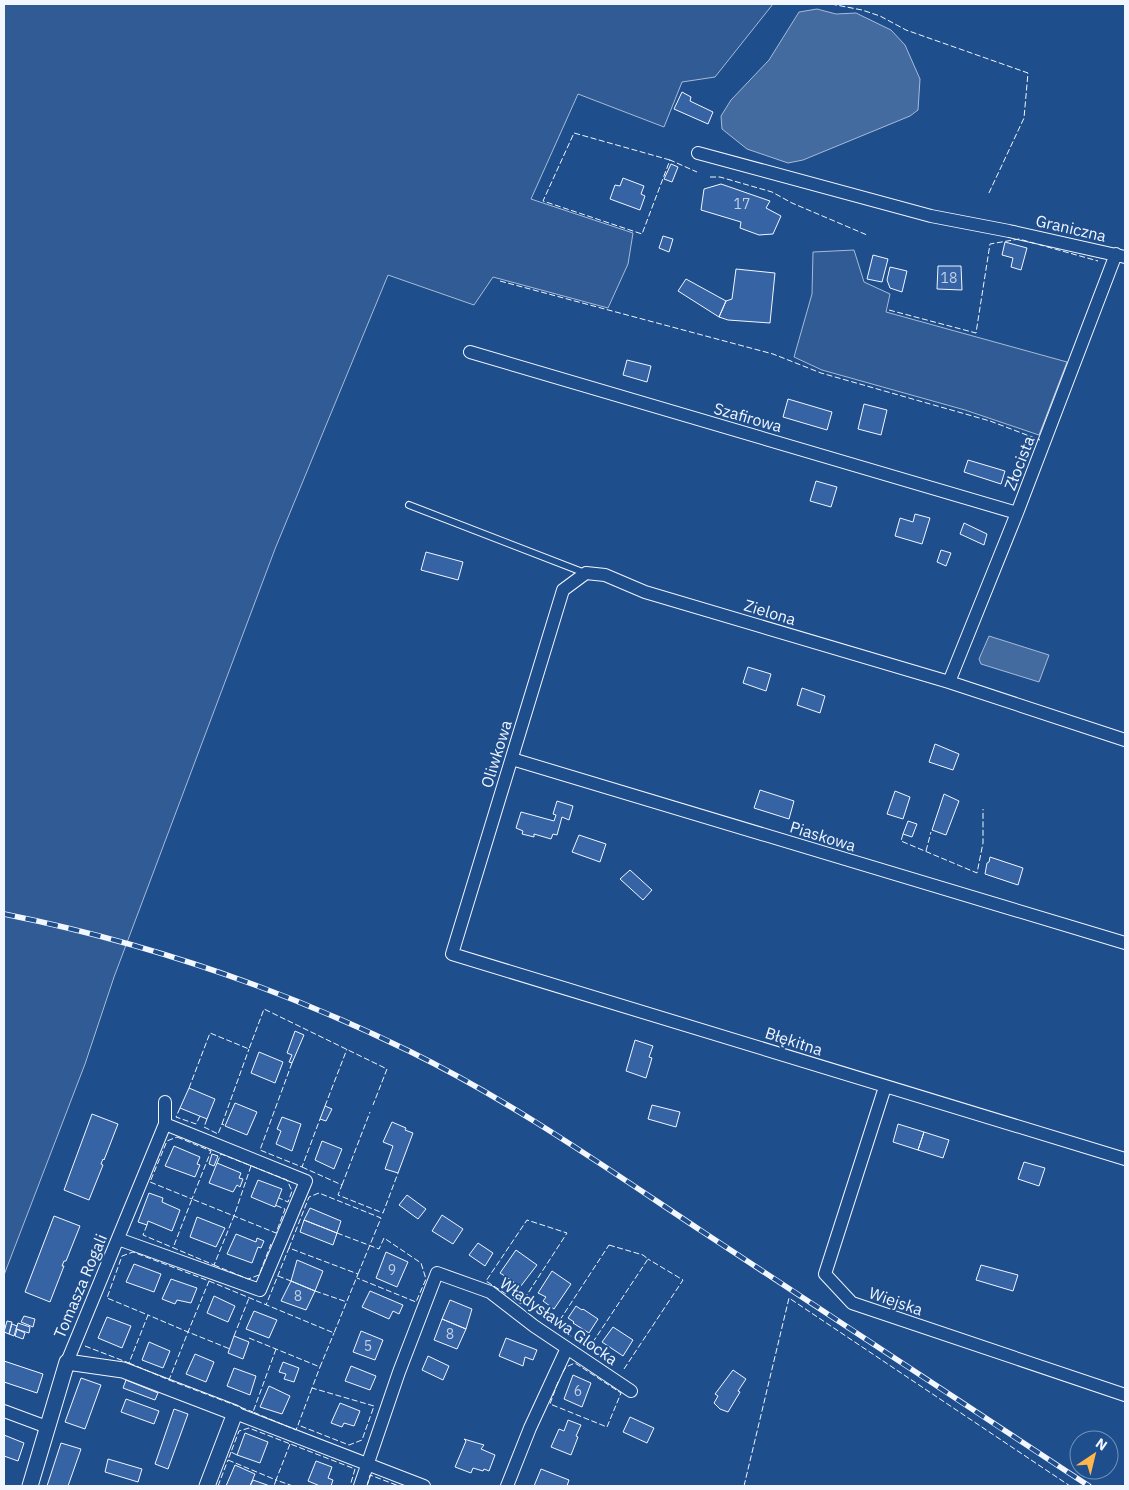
<svg xmlns="http://www.w3.org/2000/svg" width="1129" height="1490" viewBox="0 0 1129 1490" font-family="'IBM Plex Sans',sans-serif">
<style>
.green{fill:#305b95;stroke:#a8bbd7}
.water{fill:#446ba0;stroke:#a8bbd7}
.building{fill:#3563a3;stroke:#f2f6ff}
.lines{fill:none;stroke-linecap:round;stroke-linejoin:round}
.service-casing{stroke:#f2f6ff;stroke-width:8}
.minor-casing{stroke:#f2f6ff;stroke-width:14}
.tertiary-casing{stroke:#f2f6ff;stroke-width:17}
.service{stroke:#1f4e8c;stroke-width:6}
.minor{stroke:#1f4e8c;stroke-width:12}
.tertiary{stroke:#1f4e8c;stroke-width:15}
.rail-casing{stroke:#f2f6ff;stroke-width:5.5}
.rail{stroke:#1f4e8c;stroke-width:4;stroke-dasharray:11;stroke-linecap:butt}
.fence{stroke:#f2f6ff;stroke-width:1;stroke-dasharray:6 2.5;stroke-linecap:butt}
.labels{text-anchor:middle;stroke-width:4;stroke-linejoin:round;paint-order:stroke}
.number-label{font-size:14px;fill:#c3d1e8}
.street-label{font-size:16px;fill:#f2f6ff;stroke:#1f4e8c}
</style>
<rect width="100%" height="100%" fill="#1f4e8c"/>
<path class="green" d="M4 4H773L715 77 682 82 664 127 578 94 531 199 633 233 628 264 608 308 493 277 474 305 388 275 275 549 114 977 85 1064 4 1275Z
M854 250 864 282 890 294 886 312 1067 362 1039 435 965 410 822 370 794 357 812 294 813 252Z"/>
<path class="water" d="M817 9 836 14 856 13 891 30 905 45 920 79 918 110 910 116 803 160 788 163 747 149 722 129 721 116 731 100 769 60 799 12Z
M989 636 1049 655 1039 682 981 664 979 659Z"/>
<path class="building" d="M682 92 691 97 690 101 713 112 708 124 674 109Z
M671 164 678 167 672 182 664 179Z
M623 178 644 186 641 194 645 196 640 210 610 199 615 185 620 186Z
M721 184 770 201 766 208 781 216 773 234 759 235 740 228 741 222 701 210 704 189Z
M663 236 673 239 669 252 659 248Z
M1005 242 1027 248 1021 270 1011 267 1013 258 1002 255Z
M873 255 888 259 882 282 867 279Z
M938 266H961L962 290 937 289Z
M890 267 907 271 902 292 890 288 887 280Z
M736 269 775 273 770 323 728 320 719 317 726 301 732 299Z
M686 279 726 301 719 317 678 291Z
M627 360 651 366 647 382 623 375Z
M788 399 832 412 827 430 783 417Z
M864 404 887 410 881 435 858 429Z
M968 460 1005 471 1001 484 964 472Z
M816 481 837 487 831 507 810 501Z
M915 514 930 518 922 544 895 536 900 518 913 522Z
M964 523 987 534 984 545 960 534Z
M941 550 951 553 946 566 937 562Z
M426 552 463 562 458 580 421 570Z
M748 667 771 674 766 691 743 683Z
M802 688 825 696 820 713 797 705Z
M935 744 959 754 953 770 929 762Z
M760 790 794 801 789 819 754 808Z
M895 791 910 797 903 819 887 814Z
M944 794 959 801 946 835 932 830Z
M557 801 573 806 569 820 562 817 557 835 553 834 551 839 534 834V837L522 834 523 831 516 828 521 812 554 821 556 815 553 814Z
M908 821 917 824 912 837 903 834Z
M579 835 606 844 600 862 572 852Z
M990 857 1023 868 1018 885 985 874 987 863 989 862Z
M630 870 652 890 643 900 620 879Z
M295 1031 304 1035 292 1063 289 1062 292 1055 287 1053Z
M635 1040 653 1046 649 1057 652 1058 646 1078 626 1071Z
M259 1052 283 1062 275 1083 251 1073Z
M189 1088 215 1099 207 1119 180 1108Z
M235 1103 257 1112 247 1135 225 1126Z
M652 1105 680 1112 676 1127 648 1119Z
M325 1106 332 1109 326 1121 320 1119Z
M92 1114 118 1124 104 1160 103 1159 101 1164 103 1165 89 1200 64 1190Z
M282 1117 301 1124 292 1151 276 1144 281 1131 277 1129Z
M392 1122 406 1128 405 1130 413 1133 398 1173 385 1169 393 1146 383 1142Z
M898 1124 924 1132 918 1150 893 1142Z
M924 1132 949 1140 943 1158 918 1150Z
M322 1141 342 1149 334 1169 315 1160Z
M174 1146 200 1157 197 1164 200 1165 195 1177 165 1166Z
M212 1154 218 1156 214 1166 209 1164Z
M1024 1162 1045 1168 1039 1186 1018 1179Z
M217 1163 241 1173 239 1178 243 1179 240 1187 237 1185 233 1192 209 1183Z
M258 1180 282 1189 275 1207 251 1197Z
M149 1193 163 1198 162 1202 180 1210 172 1231 148 1221 147 1225 138 1222Z
M407 1195 426 1209 418 1219 399 1205Z
M310 1208 341 1221 337 1233 304 1220Z
M442 1215 463 1229 453 1244 432 1231Z
M54 1216 80 1226 66 1261H64L62 1266H64L50 1302 25 1292Z
M197 1217 225 1228 216 1247 190 1237Z
M304 1220 337 1233 333 1245 300 1232Z
M236 1234 256 1242 257 1238 264 1241 261 1248 258 1247 252 1263 227 1254Z
M478 1243 493 1253 485 1266 469 1255Z
M516 1250 537 1265 517 1291 511 1287 514 1282 500 1273Z
M386 1252 408 1262 397 1287 376 1278Z
M297 1260 323 1271 315 1291 291 1281Z
M134 1264 161 1274 154 1292 126 1282Z
M981 1265 1018 1275 1013 1291 976 1280Z
M552 1271 571 1284 554 1309 543 1301 546 1297 538 1293Z
M171 1279 197 1288 191 1303 177 1300 175 1304 162 1299Z
M291 1281 315 1291 306 1310 281 1301Z
M370 1291 403 1305 399 1314 393 1311 389 1319 362 1307Z
M214 1296 235 1306 228 1322 207 1313Z
M450 1300 472 1309 466 1329 442 1319Z
M576 1306 582 1310 583 1309 598 1319 589 1333 573 1323 574 1322 568 1318Z
M254 1311 277 1320 269 1338 246 1329Z
M24 1316 35 1319 33 1327 21 1322Z
M107 1317 131 1326 122 1348 98 1338Z
M442 1319 466 1329 457 1349 434 1340Z
M7 1321 12 1322 9 1334 4 1332Z
M18 1323 30 1327 29 1333 16 1329Z
M12 1324 17 1326 14 1336 9 1334Z
M613 1327 633 1340 623 1356 602 1342Z
M17 1329 25 1333 23 1339 15 1336Z
M361 1331 383 1340 375 1360 353 1352Z
M234 1336 249 1342 243 1359 228 1353Z
M506 1338 537 1350 533 1360 525 1357 523 1366 499 1356Z
M149 1342 170 1351 163 1368 142 1360Z
M195 1354 214 1362 206 1382 186 1374Z
M428 1356 449 1366 443 1380 422 1370Z
M4 1361 43 1374 37 1393 4 1382Z
M283 1362 299 1368 294 1382 284 1379 286 1374 279 1372Z
M351 1366 376 1376 370 1390 345 1381Z
M234 1368 256 1376 250 1395 227 1386Z
M733 1370 746 1379 738 1391 740 1392 728 1412 720 1409 714 1403 718 1396 715 1394Z
M573 1375 591 1383 582 1407 564 1399Z
M81 1378 101 1385 85 1429 65 1422Z
M126 1380 158 1393 155 1400 123 1388Z
M269 1386 290 1396 282 1414 260 1407Z
M126 1399 159 1411 154 1424 121 1412Z
M340 1403 360 1411 354 1426 344 1423 342 1427 331 1423Z
M174 1409 188 1414 168 1469 155 1464Z
M630 1417 654 1428 647 1443 623 1432Z
M568 1420 581 1425 576 1436 578 1437 571 1455 551 1447 559 1429 564 1431Z
M245 1433 268 1442 260 1463 237 1455Z
M4 1435 24 1443 18 1461 4 1456Z
M464 1439 484 1445 481 1449 495 1455 489 1471 484 1469 483 1471 473 1468 471 1473 455 1467 466 1441Z
M61 1443 81 1449 68 1486H47Z
M108 1459 142 1469 138 1482 105 1472Z
M316 1461 332 1467 328 1478 333 1480 331 1486H320L308 1481Z
M235 1465 255 1474 250 1486H226Z
M541 1469 569 1480 567 1486H534Z
M253 1480 270 1486H250Z"/>
<g class="lines">
<g class="service-casing">
<path id="service" d="M409 505 585 573"/>
</g>
<g class="minor-casing">
<path id="minor" d="M698 153 931 216 1009 231 1125 257
M470 352 1017 513
M949 682 1017 513 1116 254
M1125 740 949 682 645 592 605 575 586 573 563 590 452 954 1125 1159
M512 759 1125 943
M885 1087 825 1274 852 1303 1125 1395
M118 1239 260 1290 306 1181 165 1124
M67 1362 165 1124V1102
M4 1411 47 1427
M235 1413 424 1486
M360 1486 399 1372 437 1273 490 1292 534 1326 631 1391
M507 1486 530 1428 567 1348"/>
</g>
<g class="tertiary-casing">
<path id="tertiary" d="M30 1486 67 1362 123 1370 235 1413 207 1486"/>
</g>
<use href="#service" class="service"/>
<use href="#minor" class="minor"/>
<use href="#tertiary" class="tertiary"/>
<g class="rail-casing">
<path id="rail" d="M4 914C144 942 280 988 409 1051 511 1101 605 1167 700 1230 830 1315 959 1401 1089 1486"/>
</g>
<use href="#rail" class="rail"/>
<path class="fence" d="M831 4 862 10 880 16 906 30 1028 73 1024 118 988 195
M670 160 574 133 543 201 642 234 670 160 697 172
M710 177H720L772 192 792 203 867 235
M500 281 773 354 821 373 990 421 1040 440
M889 310 976 333 990 244 1019 239 1098 261
M903 834 901 841 977 873 983 843V809
M926 851 931 832
M292 1063 260 1150 302 1167 320 1119
M189 1088 210 1033 249 1049 264 1009 387 1069 373 1105
M325 1106 347 1049
M180 1108 176 1117 196 1124 200 1116
M207 1119 204 1127 218 1134 222 1124 224 1125
M222 1124 249 1049
M177 1137 211 1151 192 1199 150 1182 167 1141Z
M217 1163 221 1154 287 1180 292 1191 288 1202 279 1198
M251 1166 234 1216 276 1233 285 1209 275 1205
M302 1167 342 1185 338 1195 383 1213 398 1173
M342 1185 370 1112
M147 1225 143 1235 214 1265 234 1216 192 1199 173 1248
M337 1233 379 1249 384 1238 421 1263 426 1279 416 1302 357 1278
M609 1245 643 1255 648 1259 589 1348 556 1326Z
M289 1248 309 1197 319 1193 381 1218 358 1274
M214 1265 248 1279 259 1275 271 1244
M278 1276 291 1281
M209 1281 334 1333 358 1274 289 1248 266 1305
M511 1287 506 1294 486 1281 527 1220 567 1233 521 1304 513 1298 517 1291
M315 1291 347 1302
M234 1336 249 1298
M249 1338 320 1367 334 1333
M85 1346 129 1363 148 1315 107 1298 122 1256 133 1252 209 1281 188 1332 230 1349
M276 1349 253 1412 296 1430 298 1425
M129 1363 169 1380 188 1332 148 1315
M624 1369 683 1280 648 1259
M169 1380 253 1412
M558 1382 550 1404 607 1427 621 1393 575 1363 566 1367 563 1372
M312 1388 298 1425 349 1445 362 1440 374 1406 312 1388 320 1367
M290 1444 276 1480 293 1486
M231 1452 228 1460 276 1480 274 1486
M237 1455 231 1452 239 1431 249 1428 355 1469 350 1486
M218 1486 228 1460
M367 1486 370 1475 399 1486
M744 1486 789 1298 1070 1486"/>
</g>
<g class="labels">
<g class="number-label">
<text x="742" y="209">17</text>
<text x="949" y="283">18</text>
<text x="392" y="1275">9</text>
<text x="298" y="1301">8</text>
<text x="450" y="1339">8</text>
<text x="368" y="1351">5</text>
<text x="578" y="1396">6</text>
</g>
<g class="street-label">
<text transform="translate(1071 228) rotate(13)" y="6">Graniczna</text>
<text transform="translate(748 417) rotate(16)" y="6">Szafirowa</text>
<text transform="translate(1019 463) rotate(-69)" y="6">Złocista</text>
<text transform="translate(770 612) rotate(17)" y="6">Zielona</text>
<text transform="translate(496 754) rotate(-73)" y="6">Oliwkowa</text>
<text transform="translate(823 836) rotate(17)" y="6">Piaskowa</text>
<text transform="translate(794 1041) rotate(18)" y="6">Błękitna</text>
<text transform="translate(80 1286) rotate(-67)" y="6">Tomasza Rogali</text>
<text transform="translate(896 1301) rotate(19)" y="6">Wiejska</text>
<text transform="translate(559 1321) rotate(35)" y="6">Władysława Glocka</text>
</g>
</g>
<rect width="1129" height="1490" fill="none" stroke="#f2f6ff" stroke-width="10"/>
<g transform="translate(1094 1455) rotate(35)"><circle r="24" fill="#1f4e8c" stroke="#7391ba"/>
<path d="M0-4L9 19L0 12L-9 19Z" fill="#ffb74d"/>
<text y="-8" font-size="14" font-weight="bold" text-anchor="middle" fill="#f2f6ff">N</text>
</g>
</svg>
